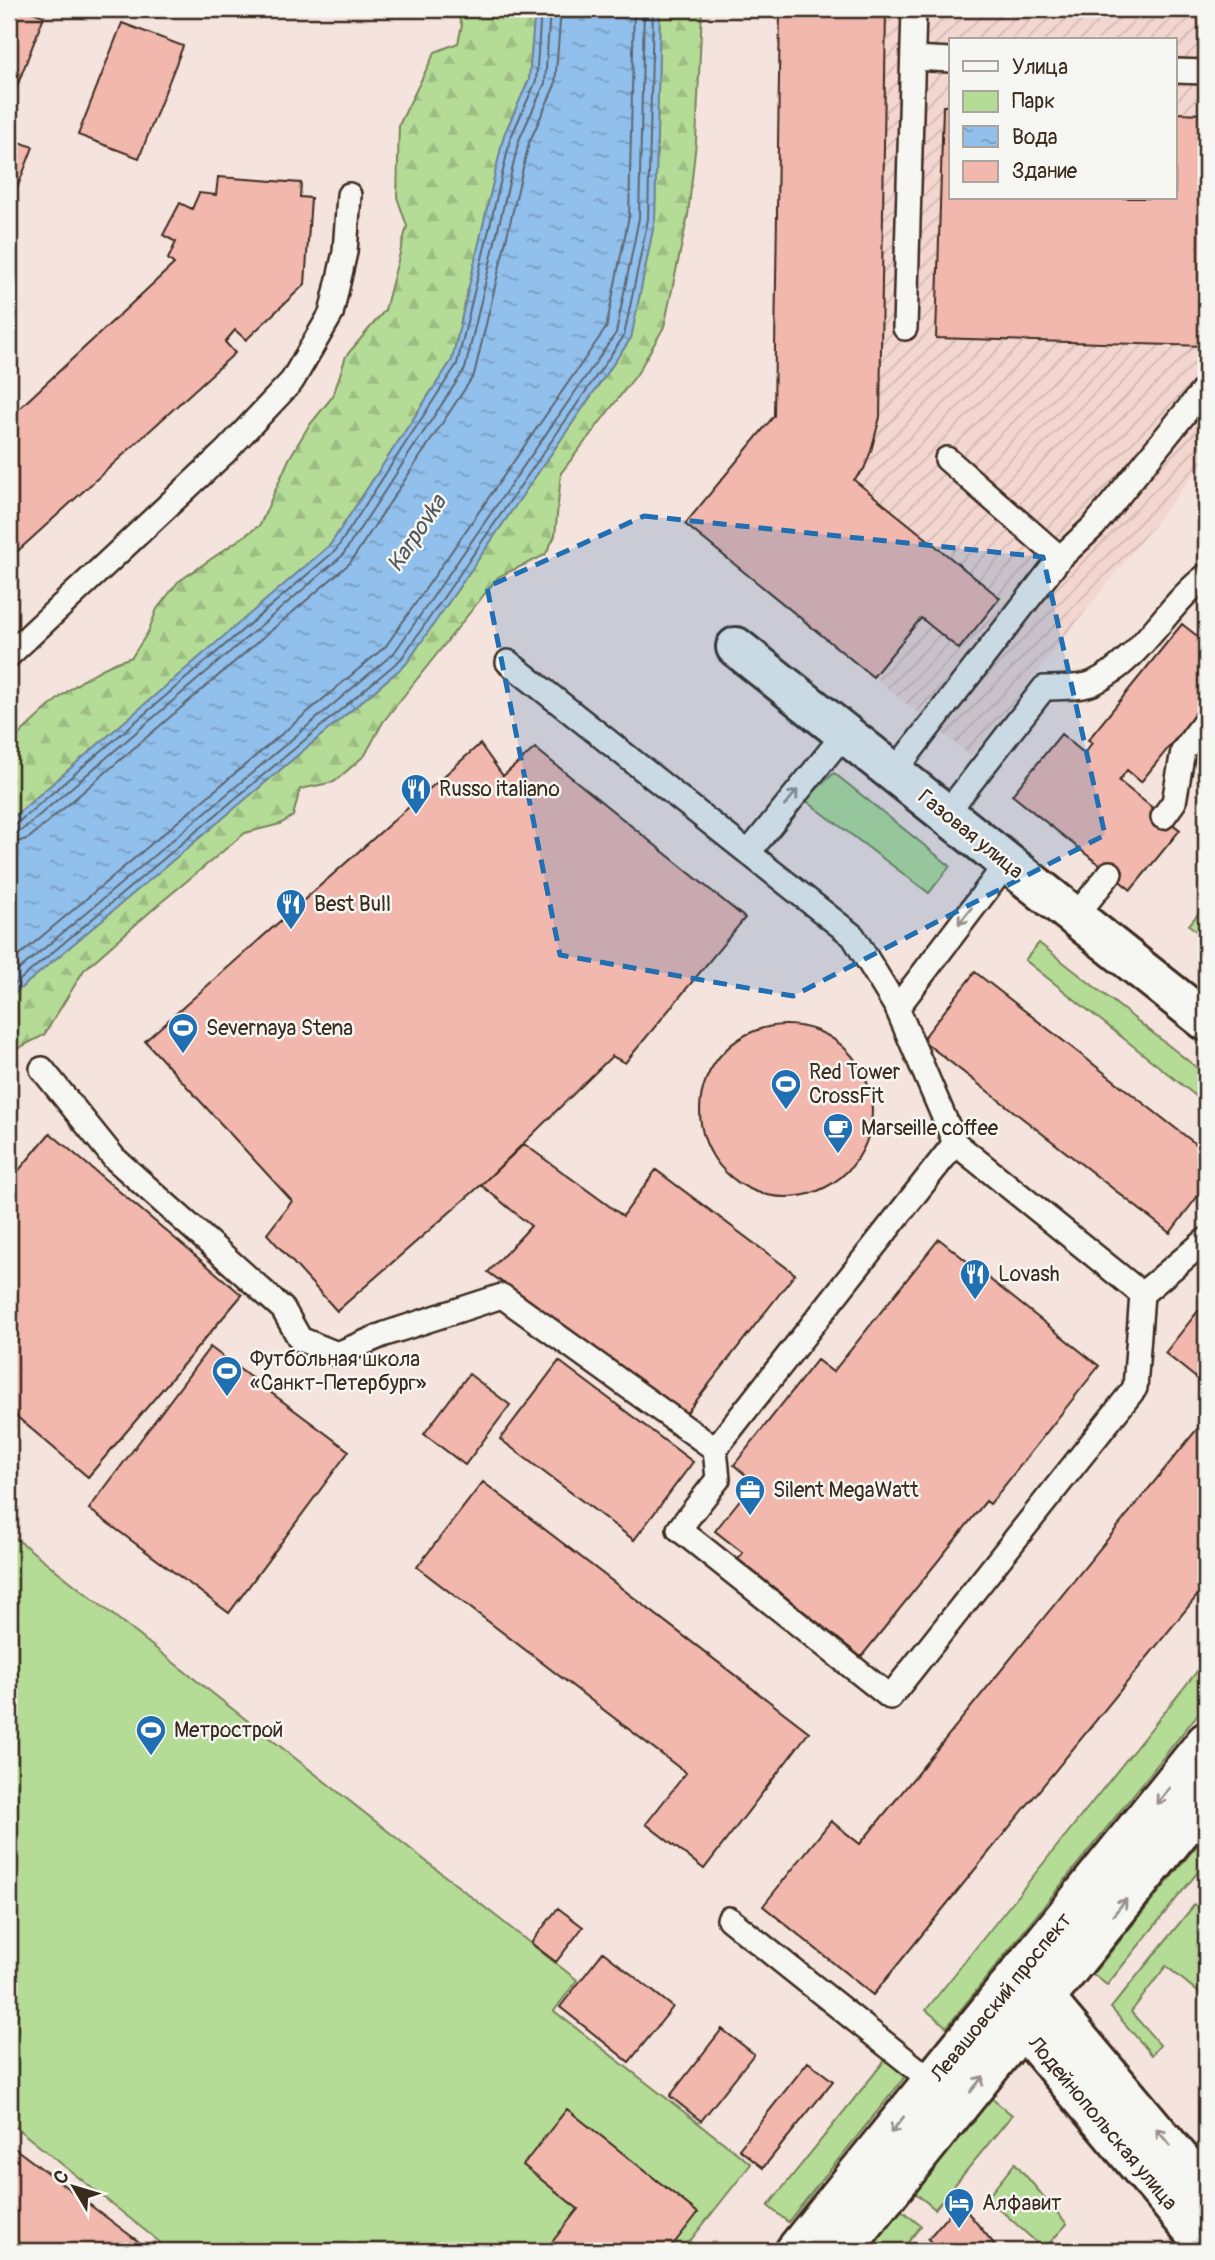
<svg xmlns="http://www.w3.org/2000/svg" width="1215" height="2260" viewBox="0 0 1215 2260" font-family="Pangolin,sans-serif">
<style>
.industrial{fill:url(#industrial-furrows);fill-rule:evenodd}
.green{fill:#b5dc97;stroke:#78835a;stroke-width:2}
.forest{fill:url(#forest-firs);stroke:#78835a;stroke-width:2}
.water{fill:url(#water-ripples);stroke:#6f849a;stroke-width:2}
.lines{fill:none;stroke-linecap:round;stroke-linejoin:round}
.shore{stroke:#5d6670;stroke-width:2}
.building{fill:#f2b8ae;stroke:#3b2a1e;stroke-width:2}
.lane-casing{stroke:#3b2a1e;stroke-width:28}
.street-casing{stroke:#3b2a1e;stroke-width:44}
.secondary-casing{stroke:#3b2a1e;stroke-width:44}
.lane{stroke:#f6f6f2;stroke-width:23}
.street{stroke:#f6f6f2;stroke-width:38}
.secondary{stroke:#f6f6f2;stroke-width:38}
.oneway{stroke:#989088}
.marked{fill:#1f6fb2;fill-opacity:0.2;stroke:#1f6fb2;stroke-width:5;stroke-dasharray:14 9;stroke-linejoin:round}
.labels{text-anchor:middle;stroke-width:5;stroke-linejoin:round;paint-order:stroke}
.poi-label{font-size:21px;fill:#3b2a1e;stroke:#f6f6f2;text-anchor:start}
.street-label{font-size:21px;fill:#3b2a1e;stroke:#f6f6f2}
.water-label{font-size:23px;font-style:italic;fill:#55575c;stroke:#f6f6f2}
</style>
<defs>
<pattern id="industrial-furrows" width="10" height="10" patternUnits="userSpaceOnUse" patternTransform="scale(1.75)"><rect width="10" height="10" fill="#f4d6d0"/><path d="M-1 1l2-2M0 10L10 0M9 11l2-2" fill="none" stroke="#d2b8b2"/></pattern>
<pattern id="forest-firs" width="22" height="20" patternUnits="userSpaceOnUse" patternTransform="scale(1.75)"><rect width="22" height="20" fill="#b5dc97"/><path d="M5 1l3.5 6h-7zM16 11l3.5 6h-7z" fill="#9dbd82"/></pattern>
<pattern id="water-ripples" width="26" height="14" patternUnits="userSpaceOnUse" patternTransform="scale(1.75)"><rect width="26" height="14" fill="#91c0ec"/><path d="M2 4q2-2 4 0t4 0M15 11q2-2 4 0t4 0" fill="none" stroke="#789cbf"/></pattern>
</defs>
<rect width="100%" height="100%" fill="#f5e3de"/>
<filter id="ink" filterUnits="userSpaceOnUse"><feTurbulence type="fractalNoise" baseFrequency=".0143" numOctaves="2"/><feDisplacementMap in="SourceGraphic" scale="14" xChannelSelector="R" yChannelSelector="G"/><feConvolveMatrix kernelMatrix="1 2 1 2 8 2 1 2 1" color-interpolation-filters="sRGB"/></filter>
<g filter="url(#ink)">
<path class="industrial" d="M780 9H1206V459L971 756 685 524 774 415ZM951 40H1175V198H951Z"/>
<path class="green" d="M834 773 950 866 929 893 805 800Z
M1206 904V940L1189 925Z
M1039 943 1206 1075V1104L1025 960Z
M9 1533 577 1980 554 2011 751 2164 682 2251H179L162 2244 9 2122Z
M1206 1660V1704L947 2027 926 2010Z
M1206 1834V1862L1107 1985 1093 1974Z
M1195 1904 1206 1913V1981L1198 1992 1166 1966 1131 2012 1160 2045 1152 2055 1111 2008Z
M886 2059 906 2076 788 2222 768 2206Z
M991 2098 1012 2115 935 2209 914 2192Z
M1015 2163 1067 2224 1044 2249 987 2198Z
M900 2209 921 2226 901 2251H865Z"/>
<path class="forest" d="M455 9H535L529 80 504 135 452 360 330 545 9 821V744C46 709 82 671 132 657L148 632 157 609 178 582 260 525 289 459 308 427 333 396 346 356 385 310 407 226 397 197 399 125 435 52 458 43 462 25Z
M660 9H702L696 142 688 215 664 327 637 374 561 473 555 536 545 555 498 577 383 722 365 755 334 782 300 789 293 816 280 824 245 833 159 904 84 970 44 1035 9 1053V998L406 664 631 338 655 219Z"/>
<path class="water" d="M535 9H660L655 219 631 338 406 664 9 998V821L330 545 452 360 504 135 529 80Z"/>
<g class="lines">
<path class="shore" d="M9 826 16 824 336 550 457 364 511 137 536 81 541 9
M9 835 22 830 342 556 465 369 519 140 545 83 550 9
M9 845 29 838 350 563 474 375 529 143 555 85 561 9
M9 964 386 646 606 328 629 216 634 9
M9 978 394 653 616 333 639 218 644 9
M9 989 401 659 624 336 648 219 653 9"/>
</g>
<path class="building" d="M9 9H24L44 16 9 107Z
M780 9H886L880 417 871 451 864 469 854 480 1000 598 959 649 921 618 873 677 685 524 774 416Z
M949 9H1116V14Z
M122 23 183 46 139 158 78 135Z
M943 106H951V198H1175V113L1206 114V346L936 338Z
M9 138 33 147 9 209Z
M218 177 301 183 300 197 311 198 305 284 246 340 235 330 225 342 235 353 9 559V418L174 264 168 259 176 242 163 235 180 203 192 209 199 193 216 195Z
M1182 624 1206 643V701L1141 782 1127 770 1119 781 1180 830 1131 890 1012 795 1061 734 1084 753 1092 743 1088 740Z
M480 744 503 776 535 748 745 918 625 1063 612 1056 481 1185 337 1311 267 1234 292 1201 145 1041Z
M975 972 1206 1152V1185L1170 1233 922 1040Z
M700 1111a86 86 0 1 1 172 0a86 86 0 1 1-172 0Z
M50 1133 242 1295 88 1477 9 1410V1182Z
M524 1144 623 1216 656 1170 795 1274 685 1415 488 1272 531 1226 481 1185Z
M939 1239 1099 1366 990 1504 986 1501 861 1657 738 1559 743 1553 715 1531 754 1482 734 1465 817 1360 833 1372Z
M1206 1301V1386L1165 1353Z
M210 1347 349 1451 229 1613 89 1509Z
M559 1361 693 1462 634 1540 500 1439Z
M469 1374 510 1405 465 1465 424 1434Z
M1206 1418V1585L873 1995 763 1906 831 1821 860 1844Z
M483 1482 809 1732 704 1869 646 1824 686 1773 417 1567Z
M558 1908 583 1927 556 1962 531 1943Z
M603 1952 673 2007 629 2062 560 2007Z
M722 2029 754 2054 701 2121 670 2096Z
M808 2062 833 2081 763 2168 739 2149Z
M567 2109 698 2213 668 2251H545L578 2209 523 2165Z
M9 2144 151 2251H9Z
M959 2202 1000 2251H939L928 2239Z"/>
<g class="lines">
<g class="lane-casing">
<path id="lane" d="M913 58 951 60
M1175 71 1206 72
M905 328 914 9
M947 459 1060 558 1094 526 1206 387
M9 655 225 452 292 381 331 314 345 252 349 195
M508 662 853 936 897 1008 955 1143 1142 1294 1135 1388 890 1697 679 1529 718 1479 715 1449 955 1143
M894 772 1060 558
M946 814 1044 688C1058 687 1080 689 1093 683 1141 660 1165 607 1206 576
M1163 817 1174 802 1183 751 1206 720
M749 852 845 733
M1075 917 1110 873
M897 1008 1007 863
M42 1069 114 1158 283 1309 300 1339 337 1354 385 1334 502 1296 715 1449
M1142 1294 1206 1240
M729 1919 933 2082"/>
</g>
<g class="street-casing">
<path id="street" d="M736 647 1206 1021
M1015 1990 1045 1999 1206 2190
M1012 1998 1022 2027 1206 2246"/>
</g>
<g class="secondary-casing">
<path id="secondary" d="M795 2251 1206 1742
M842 2251 1206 1799"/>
</g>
<use href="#lane" class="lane"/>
<use href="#street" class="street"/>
<use href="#secondary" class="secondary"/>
</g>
<defs><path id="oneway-shaft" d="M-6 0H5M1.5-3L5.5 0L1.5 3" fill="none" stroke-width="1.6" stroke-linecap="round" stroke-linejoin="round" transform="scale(1.75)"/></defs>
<g class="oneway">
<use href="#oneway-shaft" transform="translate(791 798) rotate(-51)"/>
<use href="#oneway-shaft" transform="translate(965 916) rotate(128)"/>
<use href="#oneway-shaft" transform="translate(1163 1796) rotate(129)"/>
<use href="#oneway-shaft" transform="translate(1120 1907) rotate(-51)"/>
<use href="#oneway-shaft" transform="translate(977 2084) rotate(-51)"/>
<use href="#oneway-shaft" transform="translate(897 2125) rotate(129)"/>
<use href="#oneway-shaft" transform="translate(1163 2137) rotate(-130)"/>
</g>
</g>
<path class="marked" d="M644 516 1043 557 1105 835 793 996 560 955 487 587Z"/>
<defs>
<g id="restaurant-pin" transform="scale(1.575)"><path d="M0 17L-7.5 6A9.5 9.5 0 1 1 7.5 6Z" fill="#1f6fb2" stroke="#f6f6f2"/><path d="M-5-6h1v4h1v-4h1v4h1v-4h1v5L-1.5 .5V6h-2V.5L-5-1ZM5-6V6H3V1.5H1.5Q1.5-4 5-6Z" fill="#fff"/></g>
<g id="stadium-pin" transform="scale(1.575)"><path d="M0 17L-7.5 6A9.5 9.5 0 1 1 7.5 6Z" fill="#1f6fb2" stroke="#f6f6f2"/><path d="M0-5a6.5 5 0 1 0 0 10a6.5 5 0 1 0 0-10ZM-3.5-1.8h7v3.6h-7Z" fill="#fff"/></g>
<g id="cafe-pin" transform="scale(1.575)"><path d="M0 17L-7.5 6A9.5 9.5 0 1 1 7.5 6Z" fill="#1f6fb2" stroke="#f6f6f2"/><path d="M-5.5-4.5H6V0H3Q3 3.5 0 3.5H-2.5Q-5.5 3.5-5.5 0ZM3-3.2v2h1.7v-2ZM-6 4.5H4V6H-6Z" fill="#fff"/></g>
<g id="office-pin" transform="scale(1.575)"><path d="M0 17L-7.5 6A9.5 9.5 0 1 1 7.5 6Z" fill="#1f6fb2" stroke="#f6f6f2"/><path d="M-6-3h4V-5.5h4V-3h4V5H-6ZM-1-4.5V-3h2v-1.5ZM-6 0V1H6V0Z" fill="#fff"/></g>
<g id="hotel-pin" transform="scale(1.575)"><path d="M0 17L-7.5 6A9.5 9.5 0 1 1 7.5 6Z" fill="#1f6fb2" stroke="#f6f6f2"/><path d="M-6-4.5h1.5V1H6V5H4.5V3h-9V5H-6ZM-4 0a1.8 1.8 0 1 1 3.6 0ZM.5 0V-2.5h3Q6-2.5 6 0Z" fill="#fff"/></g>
</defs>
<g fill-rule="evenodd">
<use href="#restaurant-pin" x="416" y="789"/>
<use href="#restaurant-pin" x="291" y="904"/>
<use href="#stadium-pin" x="183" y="1028"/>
<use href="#stadium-pin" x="786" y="1084"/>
<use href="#cafe-pin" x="838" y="1128"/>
<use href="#restaurant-pin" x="975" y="1274"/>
<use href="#stadium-pin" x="227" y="1371"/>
<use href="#office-pin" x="750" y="1490"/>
<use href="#stadium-pin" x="151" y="1730"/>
<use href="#hotel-pin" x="959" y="2203"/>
</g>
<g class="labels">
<g class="poi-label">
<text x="439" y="796">Russo italiano</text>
<text x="314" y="911">Best Bull</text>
<text x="206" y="1035">Severnaya Stena</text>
<text x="809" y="1079">Red Tower<tspan x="809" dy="24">CrossFit</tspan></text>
<text x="861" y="1135">Marseille coffee</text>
<text x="998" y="1281">Lovash</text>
<text x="250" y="1366">Футбольная школа<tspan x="250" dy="24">«Санкт-Петербург»</tspan></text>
<text x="773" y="1497">Silent MegaWatt</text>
<text x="174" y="1737">Метрострой</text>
<text x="982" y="2210">Алфавит</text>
</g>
<g class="street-label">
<text transform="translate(971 834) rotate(39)" y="7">Газовая улица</text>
<text transform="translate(1001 1997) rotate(-51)" y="7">Левашовский проспект</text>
<text transform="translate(1103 2123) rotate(50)" y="7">Лодейнопольская улица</text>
</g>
<g class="water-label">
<text transform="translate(416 533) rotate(-56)" y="8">Karpovka</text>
</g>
</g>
<rect width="1215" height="2260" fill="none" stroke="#f6f6f2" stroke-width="35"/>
<rect x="18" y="18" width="1180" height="2225" fill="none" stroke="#3b2a1e" stroke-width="2.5" filter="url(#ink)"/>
<rect x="949" y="38" width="228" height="161" fill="#f6f6f2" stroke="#aba49d" stroke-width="2"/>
<rect x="963" y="61" width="35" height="10" fill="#f6f6f2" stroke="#aba49d" stroke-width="2"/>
<text x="1012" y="74" font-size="21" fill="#3b2a1e">Улица</text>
<rect x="963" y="91" width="35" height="21" fill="#b5dc97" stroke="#aba49d" stroke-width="2"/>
<text x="1012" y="108" font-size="21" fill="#3b2a1e">Парк</text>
<rect x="963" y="126" width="35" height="21" fill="url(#water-ripples)" stroke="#aba49d" stroke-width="2"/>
<text x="1012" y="144" font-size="21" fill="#3b2a1e">Вода</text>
<rect x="963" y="161" width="35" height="21" fill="#f2b8ae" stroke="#aba49d" stroke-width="2"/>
<text x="1012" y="178" font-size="21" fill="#3b2a1e">Здание</text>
<g transform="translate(74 2187) rotate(308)" stroke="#f6f6f2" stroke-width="5" paint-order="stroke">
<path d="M0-5L12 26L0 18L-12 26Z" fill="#3b2a1e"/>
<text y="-10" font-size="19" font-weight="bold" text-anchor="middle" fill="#3b2a1e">С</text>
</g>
</svg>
